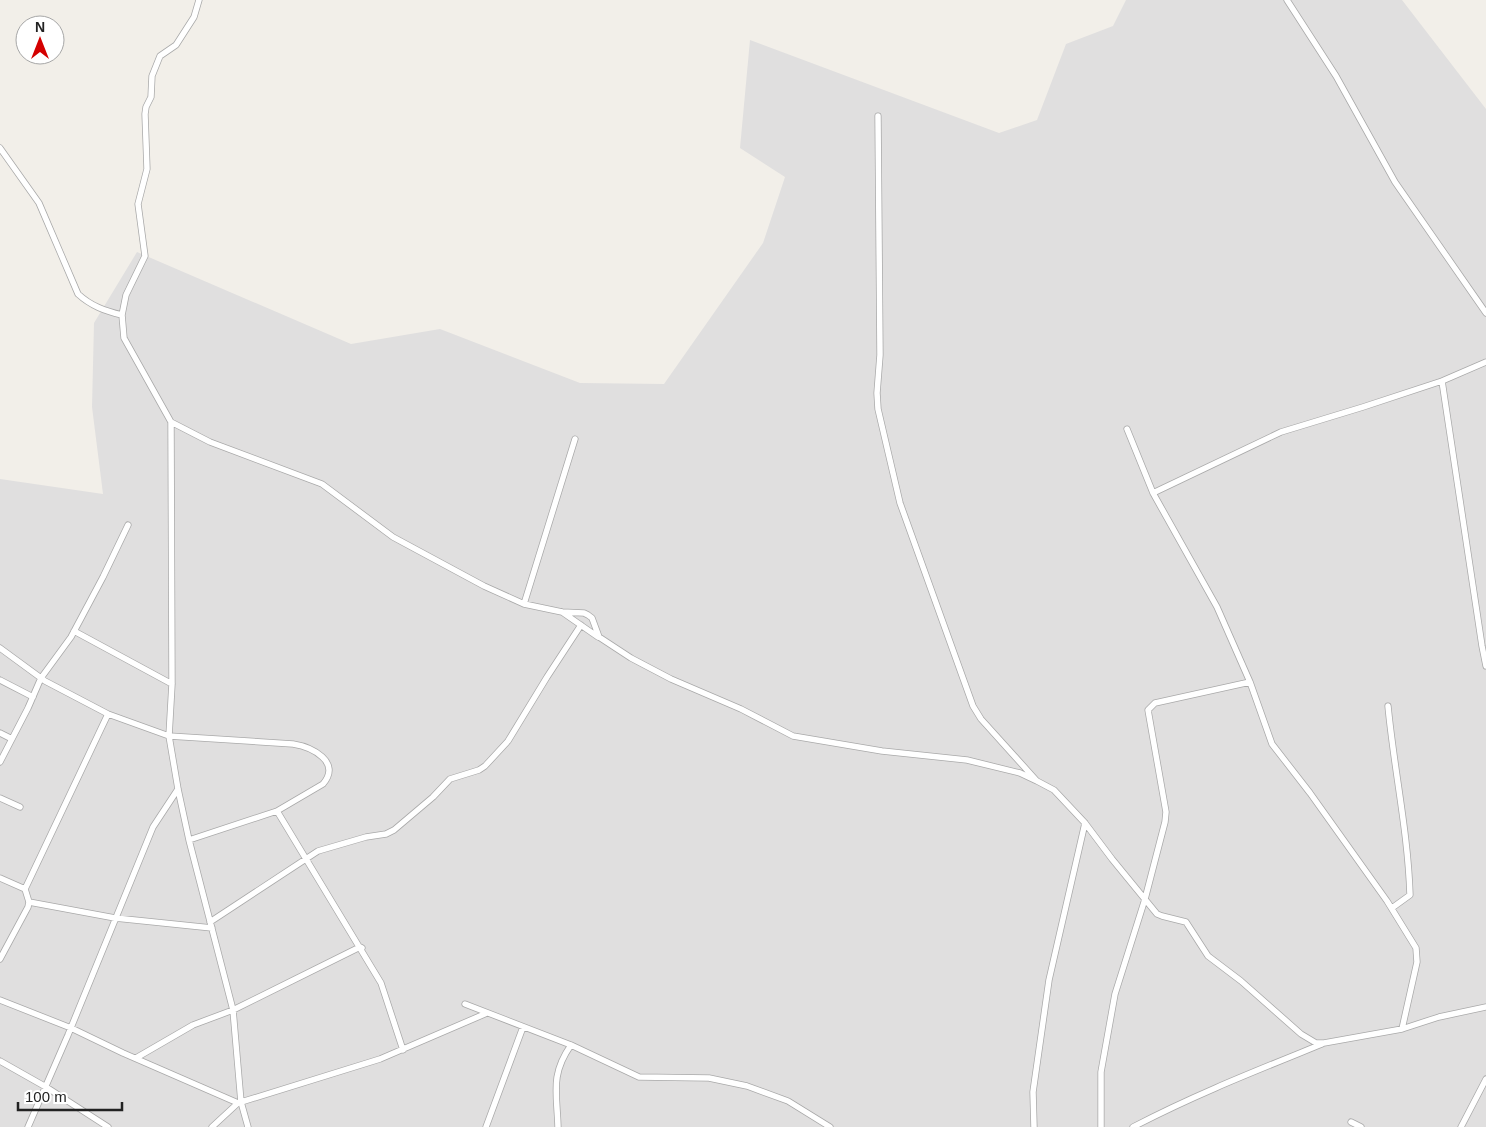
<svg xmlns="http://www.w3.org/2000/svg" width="1486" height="1127" viewBox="0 0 1486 1127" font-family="Helvetica,sans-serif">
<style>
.residential{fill:#e0dfdf}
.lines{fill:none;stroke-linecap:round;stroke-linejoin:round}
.minor-casing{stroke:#a9a9a9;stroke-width:7}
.minor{stroke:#fff;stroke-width:5.5}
</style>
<rect width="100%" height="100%" fill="#f2efe9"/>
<path class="residential" d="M1126 0H1402L1486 109V1127H0V479L103 494 92 407 94 323 137 252 351 344 440 329 580 383 664 384 763 243 785 177 740 148 750 40 999 133 1037 120 1066 44 1113 26Z"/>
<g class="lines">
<g class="minor-casing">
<path id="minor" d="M199 0 194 17 176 45 160 56 152 76 151 97 146 107 145 114 147 169 138 204 145 256 126 295 122 315 124 338 171 422 172 684 169 736 178 789 189 840 233 1010 241 1102 248 1127
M1287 0 1336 76 1395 182 1486 313
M878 116 880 355 877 393 878 409 900 503 973 706 981 719 1036 780
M0 148 39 203 78 294C91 306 105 311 122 315
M1486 362 1442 381 1482 646 1486 666
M171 422 210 442 322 484 393 537 484 586 524 604 562 612 584 613 588 615 592 618 599 637 631 658 671 679 741 709 793 736 882 751 967 760 1020 773 1037 781 1054 790 1085 823 1112 859 1157 914 1162 916 1186 922 1208 956 1241 981 1301 1034 1316 1043H1324L1402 1029 1439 1017 1486 1007
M1127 429 1153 493 1217 607 1250 682 1272 744 1310 793 1387 901 1416 948 1417 962 1402 1029
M1153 493 1281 432 1363 407 1442 381
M524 604 575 439
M562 612 598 637
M74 631 172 684
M0 648 45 681 108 714 169 736 293 744C312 747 342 762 323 784L277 811 189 840
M0 680 33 697
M1388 706C1394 769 1408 832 1410 895L1392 908
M0 733 12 739
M0 762 28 708 41 678 71 637 103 577 128 525
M0 798 20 807
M277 811 381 983 403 1050
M0 878 25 889
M29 902 115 918 212 928
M210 922 318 851 366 837 386 834 394 830 433 797 450 779 479 770 485 766 508 741 547 677 581 625
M0 959 28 907 29 902 25 889 108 714
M0 1000 71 1028 123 1053 238 1103
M465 1004 571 1045 639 1077 709 1078 747 1086 788 1101 830 1127
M136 1058 193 1025 233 1010 360 947 362 948
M0 1061 46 1087 108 1127
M1351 1122 1361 1127
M28 1127 68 1035 153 827 178 789
M212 1127 238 1103 380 1059 487 1013
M486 1127 523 1027
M558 1127C557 1093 550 1075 571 1045
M1034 1127 1033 1092 1049 980 1085 823
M1101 1127V1072L1115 994 1145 899 1165 822 1166 812 1148 710 1155 703 1250 682
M1133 1127C1194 1095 1258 1070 1322 1044
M1461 1127 1486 1079"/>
</g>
<use href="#minor" class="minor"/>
</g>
<g transform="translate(40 40)"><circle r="24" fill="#ffffff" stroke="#a7a7a7"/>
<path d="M0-4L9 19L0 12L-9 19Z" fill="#d40000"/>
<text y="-8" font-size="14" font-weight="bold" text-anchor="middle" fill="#222222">N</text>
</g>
<path d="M18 1102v8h104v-8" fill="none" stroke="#222222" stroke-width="2.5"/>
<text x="25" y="1102" font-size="15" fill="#222222" stroke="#ffffff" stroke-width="4" paint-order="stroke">100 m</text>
</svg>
